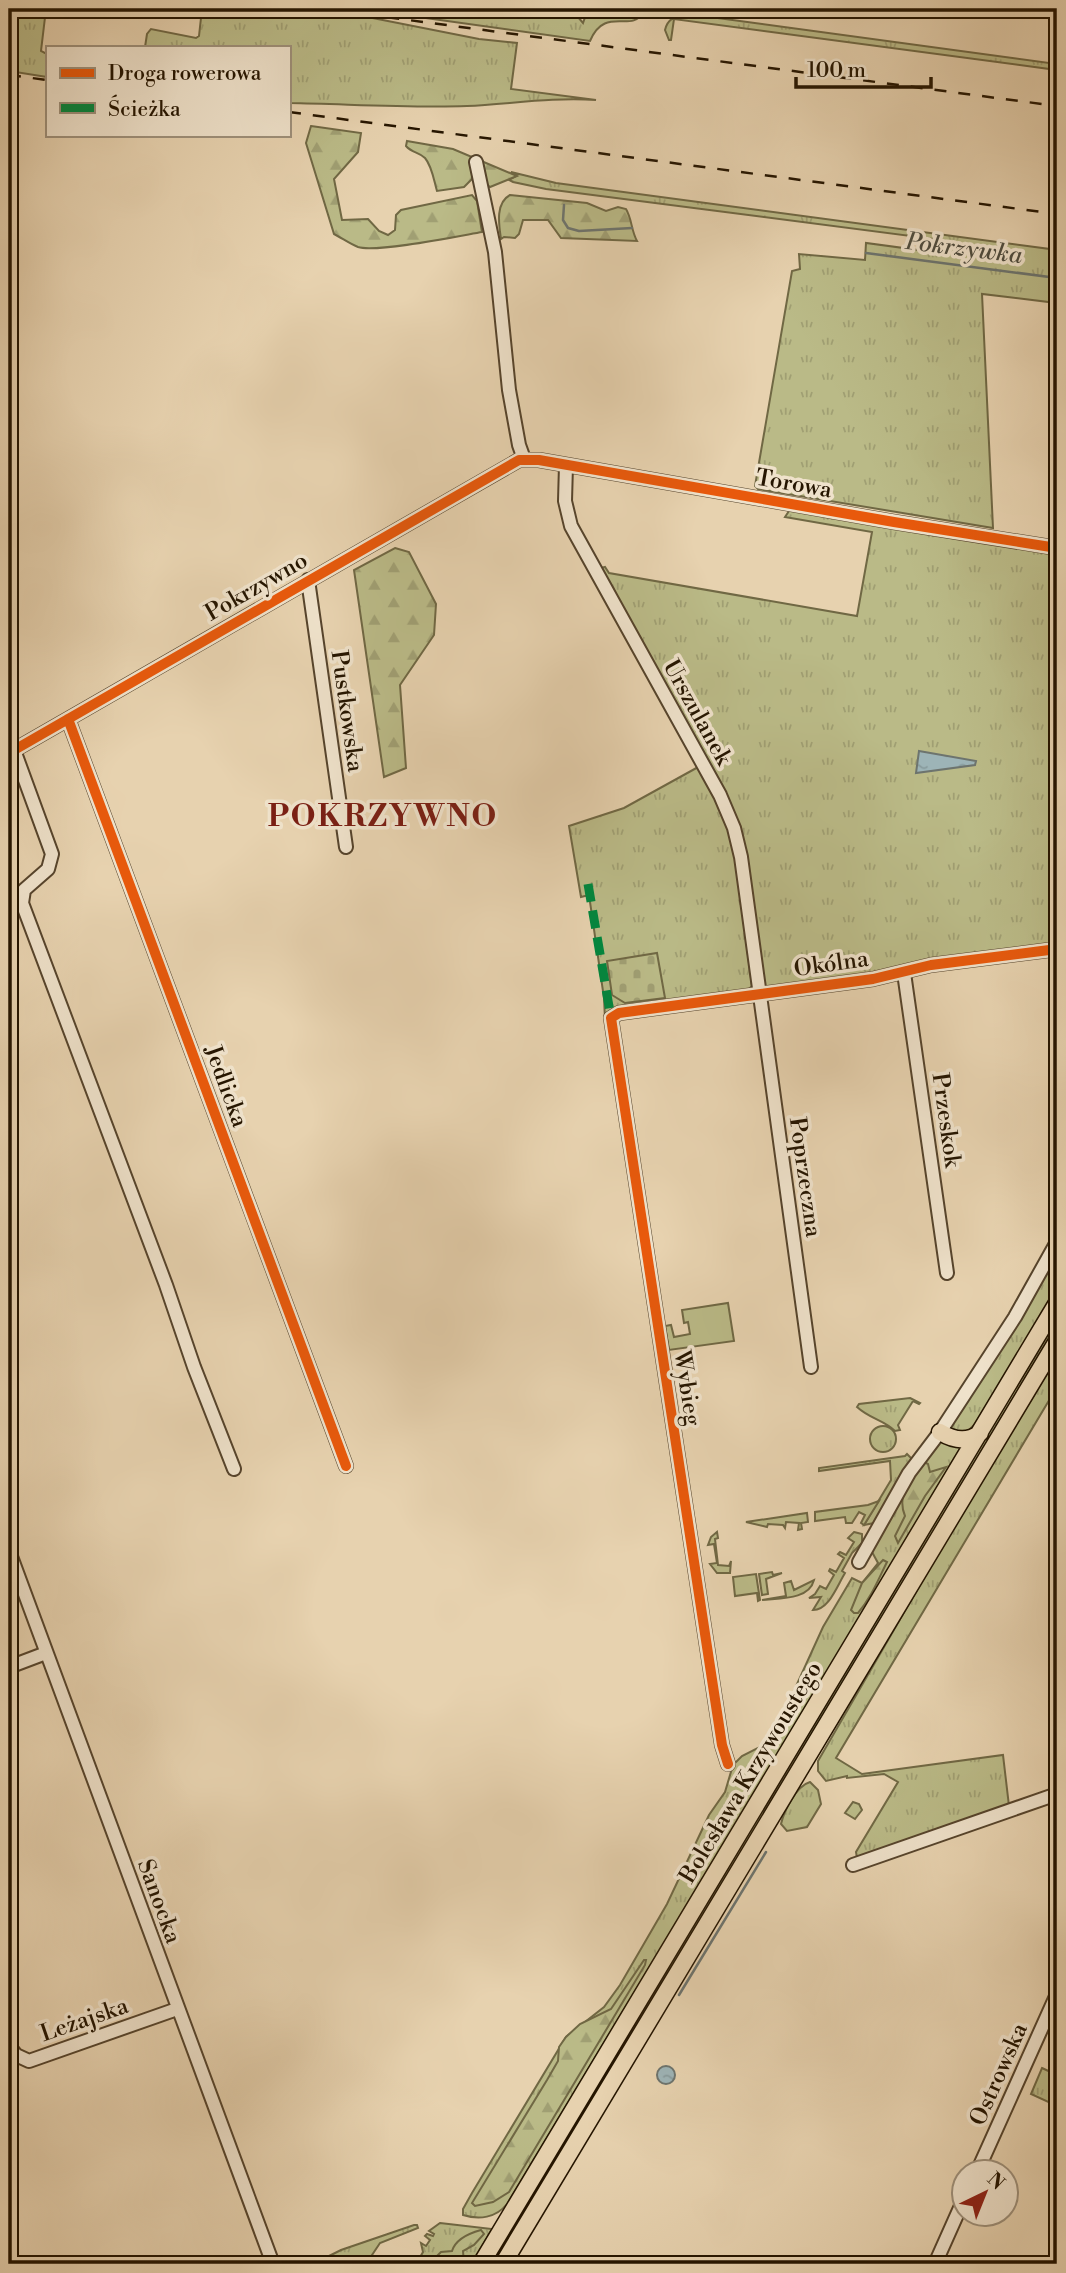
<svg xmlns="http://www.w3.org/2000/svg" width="1066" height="2273" viewBox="0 0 1066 2273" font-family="'Libre Bodoni',serif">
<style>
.grass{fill:url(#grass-tufts);stroke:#706844;stroke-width:2}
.forest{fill:url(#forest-firs);stroke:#706844;stroke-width:2}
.cemetery{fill:url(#cemetery-stones);stroke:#706844;stroke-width:2}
.garden{fill:#baba87;stroke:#706844;stroke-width:2}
.water{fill:url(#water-ripples);stroke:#6d746e;stroke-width:2}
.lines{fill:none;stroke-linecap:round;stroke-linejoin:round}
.stream{stroke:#6d746e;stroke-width:2.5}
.minor-casing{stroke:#56442c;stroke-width:16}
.major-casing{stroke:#251500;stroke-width:19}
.minor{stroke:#efe2cb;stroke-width:12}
.major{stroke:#e7d2af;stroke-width:16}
.rail{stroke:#251500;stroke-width:2.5;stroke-dasharray:12 12;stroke-linecap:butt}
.quiet{stroke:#00873e;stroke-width:9;stroke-dasharray:18 9;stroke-linecap:butt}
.cycleway-casing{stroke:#efe2cb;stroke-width:15}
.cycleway{stroke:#e8590c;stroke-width:10}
.labels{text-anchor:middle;stroke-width:7;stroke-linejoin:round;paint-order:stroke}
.street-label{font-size:23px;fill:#251500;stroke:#efe2cb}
.water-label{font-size:24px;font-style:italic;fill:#4f4d40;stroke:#efe2cb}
.district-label{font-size:30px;font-weight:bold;letter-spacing:2px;fill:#7a1f14;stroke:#efe2cb}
</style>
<defs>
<pattern id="grass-tufts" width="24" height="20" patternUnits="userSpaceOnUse" patternTransform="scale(1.75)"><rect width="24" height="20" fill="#baba87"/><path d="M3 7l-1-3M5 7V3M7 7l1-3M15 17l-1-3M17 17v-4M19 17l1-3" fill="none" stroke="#a09f73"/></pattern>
<pattern id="forest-firs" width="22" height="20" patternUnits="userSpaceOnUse" patternTransform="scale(1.75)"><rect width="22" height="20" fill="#baba87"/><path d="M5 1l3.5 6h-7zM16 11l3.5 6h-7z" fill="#a09f73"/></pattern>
<pattern id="cemetery-stones" width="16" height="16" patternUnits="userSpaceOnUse" patternTransform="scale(1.75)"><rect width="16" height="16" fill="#baba87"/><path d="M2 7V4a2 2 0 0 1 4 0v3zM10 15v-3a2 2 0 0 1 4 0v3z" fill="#a09f73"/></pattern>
<pattern id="water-ripples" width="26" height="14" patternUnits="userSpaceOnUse" patternTransform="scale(1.75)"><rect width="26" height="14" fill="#9db4b7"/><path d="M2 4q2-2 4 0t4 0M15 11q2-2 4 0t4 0" fill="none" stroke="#879a9c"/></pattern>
</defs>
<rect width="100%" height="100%" fill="#e7d2af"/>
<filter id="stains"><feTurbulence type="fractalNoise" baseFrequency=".00286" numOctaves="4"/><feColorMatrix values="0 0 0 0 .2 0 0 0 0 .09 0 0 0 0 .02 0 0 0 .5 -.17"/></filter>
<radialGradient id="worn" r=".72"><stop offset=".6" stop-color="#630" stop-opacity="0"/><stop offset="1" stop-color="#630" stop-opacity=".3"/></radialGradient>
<path class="grass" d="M9 9H46L41 51 47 54V77L9 71Z
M202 9H327L479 39 517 43 511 89 596 100C552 97 510 104 467 106 408 108 348 104 289 103V47H145L147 34 151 29 196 38 199 36Z
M361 9H511L578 17 583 23 588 9H642L643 12C632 34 605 5 590 41Z
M688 14 1057 64V70L674 19 671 40H669L665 30C668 17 676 17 688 14Z
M511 172 556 183 1057 250V303L982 294 993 528 758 489 755 486 792 271 800 269 799 254 865 260 866 243 941 253 942 240 546 189 513 182 509 180 516 176Z
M794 509 1057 553V945L908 971 769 989 762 985 742 845 601 568 605 567 609 573 857 616 872 532 785 517 789 511Z
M700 766 732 832 752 986 747 991 605 1019 604 998 589 895 581 897 569 826 624 808Z
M1057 1250V1289L975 1424 966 1433 952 1432 950 1427Z
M1057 1314V1331L498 2264H487Z
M1057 1357V1387L836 1758 862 1774 1003 1755 1009 1806 857 1858 856 1852 898 1782 884 1774 847 1778V1776L826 1781 818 1771V1761L946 1540Z
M910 1398 920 1403 919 1404 913 1401 898 1425 900 1430 895 1431C884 1420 870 1419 857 1407L859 1404Z
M870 1439a13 13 0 1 1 26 0a13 13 0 1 1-26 0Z
M941 1441 966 1442 507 2204C496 2218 479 2220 463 2215V2209L472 2193 566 2037 604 2007 620 1985 667 1904 709 1815 725 1792 733 1765 742 1756 764 1745 777 1728 823 1627 852 1578 862 1583 878 1563 872 1552V1546L922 1461Z
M907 1454 911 1458 912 1463 874 1523 864 1525 891 1480 890 1461 819 1471V1468L905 1456Z
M854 1532 862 1534V1543L852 1553 842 1571 845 1573C837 1586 829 1610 813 1610L821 1597 809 1598 815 1594 820 1586 826 1589 834 1575 829 1571 830 1569 836 1572 844 1558 838 1554 840 1552 846 1555 854 1542 848 1538Z
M810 1782 818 1790 821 1804 807 1827 787 1831 781 1824C784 1811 796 1786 810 1782Z
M853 1802 859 1804 862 1810 855 1819 845 1813Z
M1042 2068 1057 2075V2106L1031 2094Z
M440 2223 492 2229 472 2264H416L423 2252 421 2243 426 2246 430 2240 425 2236 427 2234 433 2236 434 2234 429 2231Z
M414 2225H417L418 2228 380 2243 366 2264H313L341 2250Z"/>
<path class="forest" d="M311 126 361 133 358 152 334 179 342 220 368 219 379 231 388 235 395 230 396 215 401 210 472 195 477 201 482 232C459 236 376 253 358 247 350 244 342 238 334 234L306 143Z
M407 141 453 149 517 176 490 187 475 176 464 187 437 191C434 181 432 166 425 158 419 152 412 153 406 146Z
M510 195 587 203 606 211 618 207 626 209C632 219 631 230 637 241L561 238 548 220H523L519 234 515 238 504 237 501 239C499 225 495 203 510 195Z
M395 548 409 552 436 604 434 635 400 685 406 768 384 777 354 570Z
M922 1461 928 1464 930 1472 946 1467 925 1496 898 1543 895 1536 905 1516C896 1495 911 1479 922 1461Z
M883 1560 887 1562C878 1580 871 1598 858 1613H854L851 1610 862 1583Z
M644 1960H646L645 1965 509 2192 493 2202 475 2206 472 2203 547 2080 558 2061 559 2047 566 2037 580 2024 611 2009Z
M481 2230 484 2234 474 2245 463 2251 464 2264H429L441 2252 452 2251C456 2238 470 2233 481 2230Z"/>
<path class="cemetery" d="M657 953 665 998 625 1003 612 995 607 961Z"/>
<path class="garden" d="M728 1303 734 1341 669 1350 665 1326 671 1325 674 1337 690 1334 688 1322 684 1323 682 1310Z
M879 1501 864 1525 861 1523 865 1515 859 1512 852 1523H846L845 1517 815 1521V1512L868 1505Z
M807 1513 808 1522 801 1523 802 1529 798 1530 799 1523 786 1522 785 1528 783 1525 768 1524 767 1527 746 1522Z
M717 1532 718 1538 715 1539 718 1565 729 1566 731 1561 730 1573H717L710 1564 717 1563 714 1544 708 1545 711 1537Z
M772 1572 773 1575 782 1573 766 1579 768 1594 762 1595 759 1574Z
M756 1574 760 1600 758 1601 757 1593 735 1596 733 1577Z
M814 1580C809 1600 780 1598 762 1600L786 1596 784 1583 791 1581 794 1590Z"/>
<path class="water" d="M919 751 976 761 975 765 916 773Z
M657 2075a9 9 0 1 1 18 0a9 9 0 1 1-18 0Z"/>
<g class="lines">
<path class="stream" d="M564 205 563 220 568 228 579 231 632 228
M866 253 1057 278
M679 1995 766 1852"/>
<g class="minor-casing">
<path id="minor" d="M476 162 495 252 509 390 519 445 524 459
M566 465 565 501 571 526 720 795 734 828 741 857 811 1367
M308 580 346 847
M68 719 346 1466
M14 750 52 854 48 869 24 890 22 903 166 1285 194 1367 234 1469
M9 753 519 460H539L894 522 1057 548
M904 973 947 1273
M9 1551 273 2264
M859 1562 909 1473 940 1432 1015 1317 1057 1242
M9 1667 46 1653
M728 1764 722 1745 611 1018 619 1013 873 979 931 965 1057 949
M853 1865 1057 1794
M9 2046 16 2055 29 2061 177 2009
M977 2172 1057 1994
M935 2264 964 2199"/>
</g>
<g class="major-casing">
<path id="major" d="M940 1432C953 1440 967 1443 980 1433
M481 2264 1057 1303
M503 2264 1057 1341"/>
</g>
<use href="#minor" class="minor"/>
<use href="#major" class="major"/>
<path class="rail" d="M340 9 378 16 1057 106
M9 75 47 80
M289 112 1057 214"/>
<path class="quiet" d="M588 884 611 1018"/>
<g class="cycleway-casing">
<path id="cycleway" d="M68 719 346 1466
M9 753 519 460H539L894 522 1057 548
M728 1764 722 1745 611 1018 619 1013 873 979 931 965 1057 949"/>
</g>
<use href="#cycleway" class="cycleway"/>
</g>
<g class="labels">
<g class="street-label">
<text transform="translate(794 483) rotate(10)" y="8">Torowa</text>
<text transform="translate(256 586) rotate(-30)" y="8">Pokrzywno</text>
<text transform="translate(348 711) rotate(82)" y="8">Pustkowska</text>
<text transform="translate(698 712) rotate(61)" y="8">Urszulanek</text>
<text transform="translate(831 963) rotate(-8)" y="8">Okólna</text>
<text transform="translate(227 1086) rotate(70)" y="8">Jedlicka</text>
<text transform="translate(947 1120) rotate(82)" y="8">Przeskok</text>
<text transform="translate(806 1177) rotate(82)" y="8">Poprzeczna</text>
<text transform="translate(688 1388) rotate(81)" y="8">Wybieg</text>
<text transform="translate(750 1772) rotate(-59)" y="8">Bolesława Krzywoustego</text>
<text transform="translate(160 1901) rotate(70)" y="8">Sanocka</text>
<text transform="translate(84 2019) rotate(-19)" y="8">Leżajska</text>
<text transform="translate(998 2074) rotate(-66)" y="8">Ostrowska</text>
</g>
<g class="water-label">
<text transform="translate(964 248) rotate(7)" y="8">Pokrzywka</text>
</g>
<g class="district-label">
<text x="383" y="826">POKRZYWNO</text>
</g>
</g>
<rect width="1066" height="2273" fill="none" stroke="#e7d2af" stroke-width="35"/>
<rect x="10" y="10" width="1045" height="2252" fill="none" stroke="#251500" stroke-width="3.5"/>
<rect x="18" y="18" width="1031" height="2238" fill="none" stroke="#251500" stroke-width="2"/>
<rect x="46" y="46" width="245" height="91" fill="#efe2cb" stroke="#9e907a" stroke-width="2"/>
<rect x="60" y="68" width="35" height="10" fill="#e8590c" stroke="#9e907a" stroke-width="2"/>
<text x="108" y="80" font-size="21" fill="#251500">Droga rowerowa</text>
<rect x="60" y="103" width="35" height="10" fill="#00873e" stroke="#9e907a" stroke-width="2"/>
<text x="108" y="116" font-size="21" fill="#251500">Ścieżka</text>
<g transform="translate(985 2193) rotate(43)"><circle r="33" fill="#efe2cb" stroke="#9e907a" stroke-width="2"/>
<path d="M0-5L12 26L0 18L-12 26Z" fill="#8f2418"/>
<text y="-10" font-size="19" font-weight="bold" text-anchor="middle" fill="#251500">N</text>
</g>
<path d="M796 77v10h135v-10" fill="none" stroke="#251500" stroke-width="3.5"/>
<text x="807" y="77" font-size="21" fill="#251500" stroke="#efe2cb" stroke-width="5" paint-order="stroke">100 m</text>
<rect width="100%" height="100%" filter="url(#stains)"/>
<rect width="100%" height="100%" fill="url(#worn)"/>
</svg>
